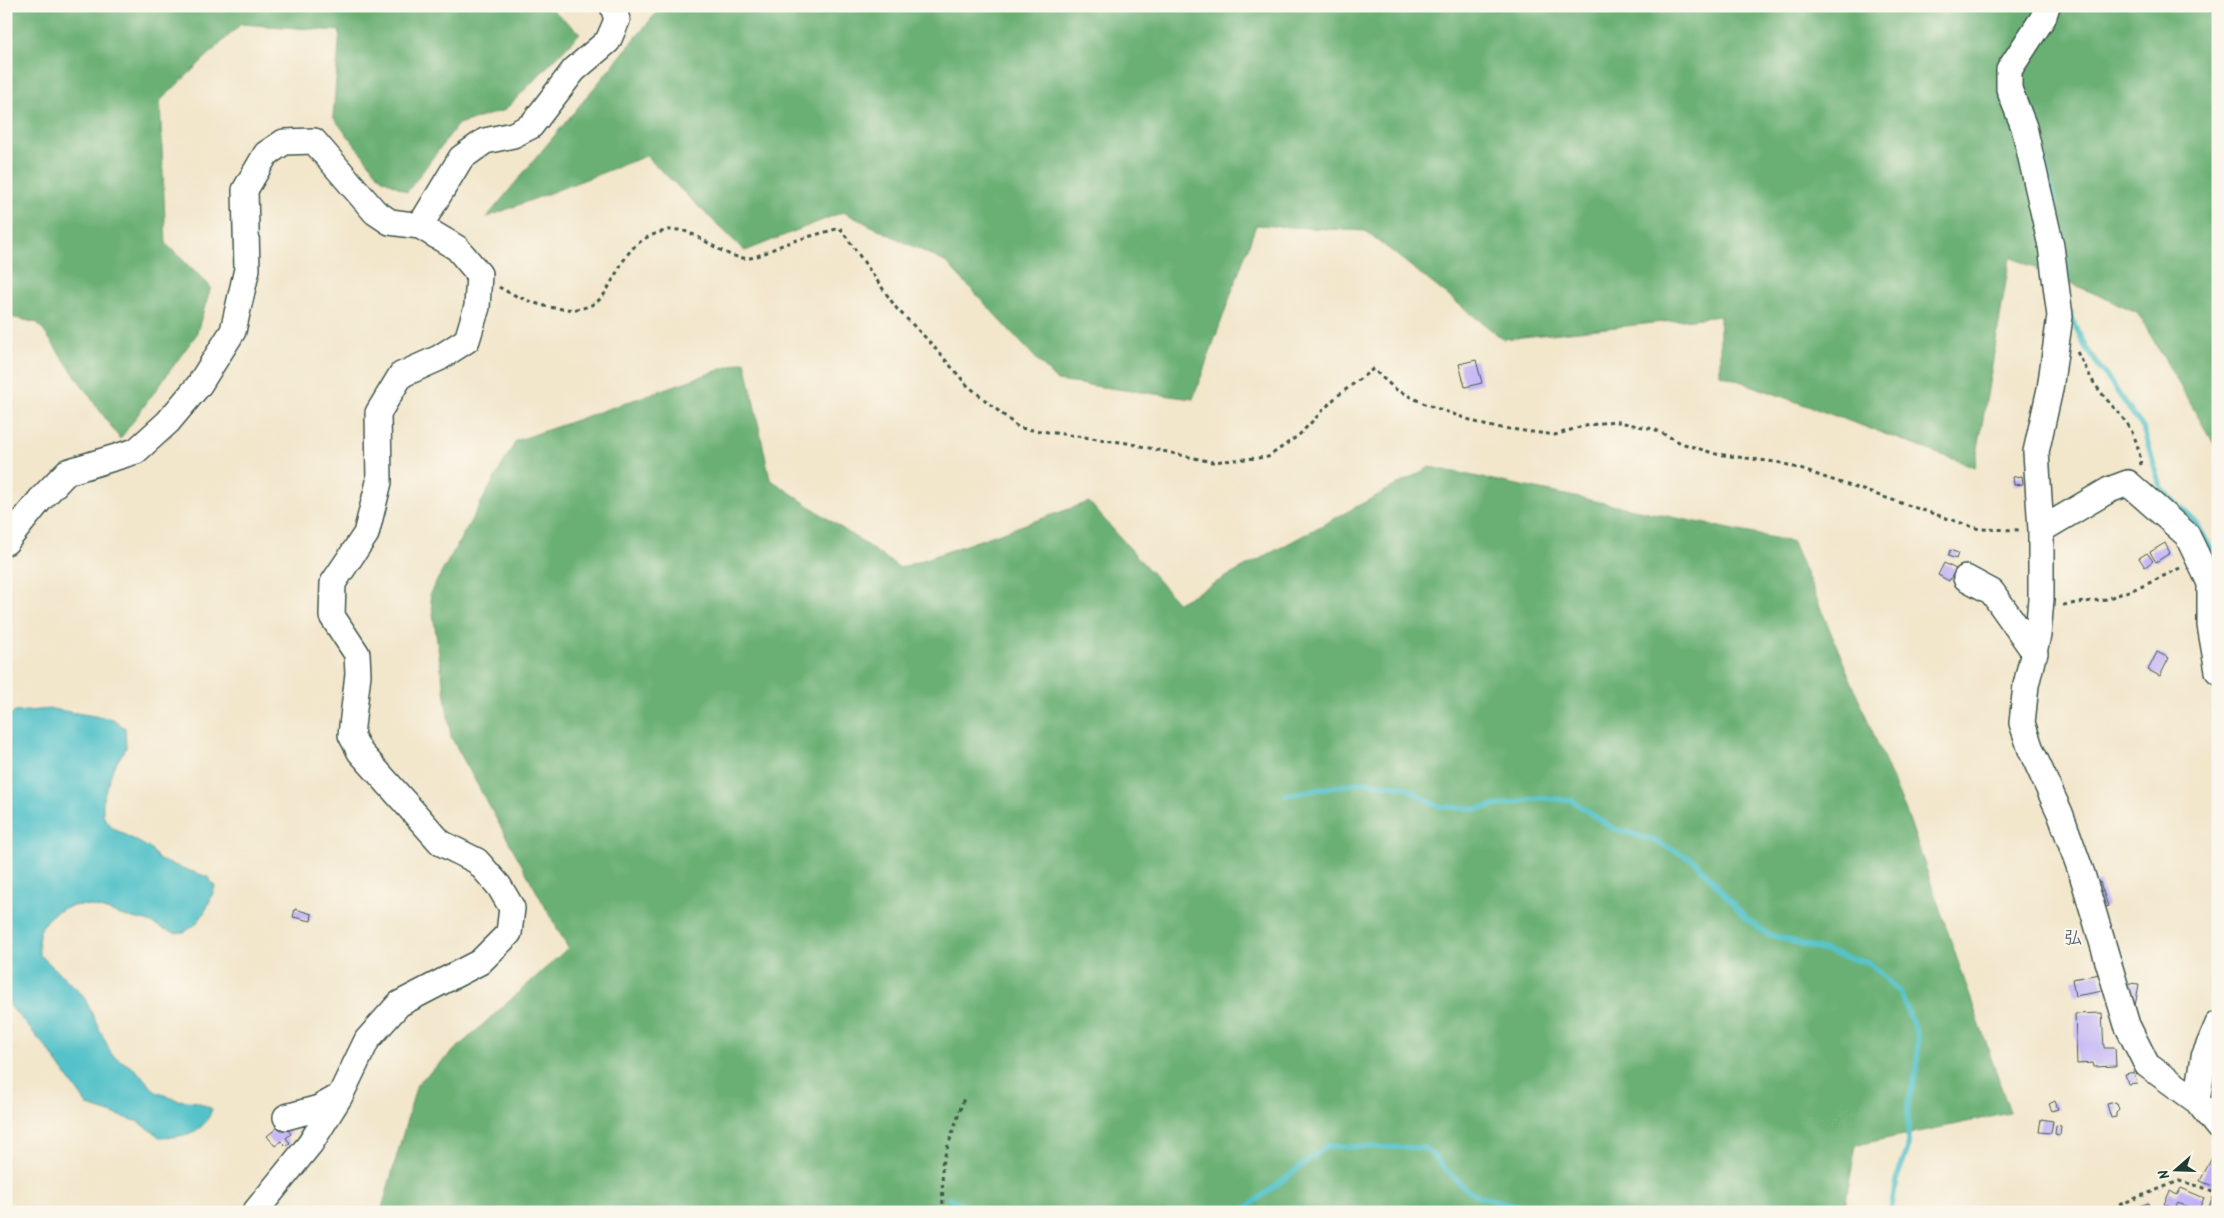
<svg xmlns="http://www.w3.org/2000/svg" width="2224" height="1218" viewBox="0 0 2224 1218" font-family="Kalam,'Klee One',sans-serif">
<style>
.forest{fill:#6ab075;stroke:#447654}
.water{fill:#54c2c9;stroke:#3a807e}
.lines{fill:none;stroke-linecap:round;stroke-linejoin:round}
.stream{stroke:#54c2c9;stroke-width:5.5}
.building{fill:#bdadf7}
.minor-casing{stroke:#3f564b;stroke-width:28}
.path{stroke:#3f564b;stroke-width:3;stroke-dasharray:4 4;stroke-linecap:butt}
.minor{stroke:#fff;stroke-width:25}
.labels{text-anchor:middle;stroke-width:4;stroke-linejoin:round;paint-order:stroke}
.quarter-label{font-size:19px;font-weight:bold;fill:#566478;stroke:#fbf7ec}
</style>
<rect width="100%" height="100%" fill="#fbf7ec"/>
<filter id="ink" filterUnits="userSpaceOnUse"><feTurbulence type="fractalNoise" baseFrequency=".02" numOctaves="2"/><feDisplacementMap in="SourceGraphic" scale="10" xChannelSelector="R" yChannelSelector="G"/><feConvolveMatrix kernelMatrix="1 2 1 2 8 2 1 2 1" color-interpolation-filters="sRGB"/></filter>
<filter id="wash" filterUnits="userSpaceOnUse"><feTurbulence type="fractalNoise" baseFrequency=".0096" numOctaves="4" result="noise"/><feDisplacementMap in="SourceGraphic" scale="20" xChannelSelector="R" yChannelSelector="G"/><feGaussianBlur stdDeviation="1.12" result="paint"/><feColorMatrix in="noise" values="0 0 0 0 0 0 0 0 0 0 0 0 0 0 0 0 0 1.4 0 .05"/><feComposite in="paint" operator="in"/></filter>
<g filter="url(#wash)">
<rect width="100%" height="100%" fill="#f2e6cb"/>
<path class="forest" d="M6 6H548L580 33 505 110 458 124 407 192 381 178 333 117 340 31 241 24 160 101 166 244 211 287 196 335 120 439 38 323 6 316Z
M662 6H2218V451L2137 312 2010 257 1975 467 1720 374V316L1503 339 1366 231 1256 225 1193 399 1057 381 947 263 843 212 745 251 646 156 487 217Z
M745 361 770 479 900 568 1089 502 1178 603 1430 467 1793 542 1909 819 2010 1113 1856 1145 1844 1212H381L417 1084 568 948 451 737 430 593 516 441Z"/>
<path class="water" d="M52 709 113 719 125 728 126 748 113 768 103 799V816L113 828 151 849 159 860 208 877 215 887C209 904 203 922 186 931 174 937 158 925 146 921 140 919 134 919 127 917 116 914 106 909 95 907 72 901 45 911 39 935 38 941 39 948 39 954L83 995 112 1055 136 1070 156 1092 177 1100 198 1102 212 1109C204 1134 185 1136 161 1138L139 1122 88 1106 49 1051 6 1001V717L15 712Z"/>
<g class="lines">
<path class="stream" d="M2034 120 2063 237 2068 279
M2071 313 2072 319 2086 348 2143 428 2161 488 2197 524 2218 561
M1286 795 1366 782 1405 787 1437 806 1477 809 1539 798 1571 800 1612 828 1653 840 1695 861 1746 918 1767 934 1870 964 1900 992 1918 1037 1917 1069 1908 1103V1149L1896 1180 1891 1212
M949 1198 976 1212
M1241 1212 1327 1146 1425 1148C1441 1162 1459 1187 1477 1195 1495 1203 1513 1200 1529 1212"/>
</g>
<g id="blocks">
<path class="building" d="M1476 360 1482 383 1465 387 1459 364Z
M2022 476 2023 484 2014 485 2013 477Z
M2165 543 2170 553 2156 562 2150 552Z
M1950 550 1958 553 1956 559 1948 556Z
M2147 553 2153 561 2145 567 2139 558Z
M1944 563 1956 569 1949 581 1938 575Z
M2157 652 2169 658 2160 676 2148 670Z
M2100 882 2108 906 2098 910 2089 886Z
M295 909 312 914 311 921 293 917Z
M2100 974 2103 991 2075 996 2072 979Z
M2128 983 2139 984 2135 1006 2125 1005Z
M2102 1013 2104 1048H2115L2116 1066 2094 1067 2093 1063 2077 1064 2075 1014Z
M2212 1066 2218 1069V1104L2214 1110 2207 1106 2213 1093 2207 1091Z
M2134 1072 2137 1083 2128 1084 2125 1074Z
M2055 1101 2058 1109 2052 1111 2049 1104Z
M2116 1102 2119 1109 2116 1112V1117L2111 1118 2107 1104Z
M2041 1119 2053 1121 2051 1133 2039 1132Z
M283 1123 291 1134 286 1138 290 1143 286 1146 281 1141 275 1146 267 1136Z
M2056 1125 2061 1126 2060 1135 2055 1134Z
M2218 1146V1188L2200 1181Z
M2181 1188 2204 1198 2198 1211 2178 1203 2175 1209 2164 1204 2170 1191 2177 1195Z
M2213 1197 2218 1199V1212H2207Z
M2148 1203 2151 1212H2142L2140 1206Z"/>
</g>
</g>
<g filter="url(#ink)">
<use href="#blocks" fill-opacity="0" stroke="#3f564b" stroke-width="1"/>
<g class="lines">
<g class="minor-casing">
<path id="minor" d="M2047 6 2043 18 2009 70V89L2024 127 2051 246 2060 316 2050 389 2036 452 2041 530V599L2038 635 2026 685 2022 723 2031 750 2060 813 2082 874 2127 1025 2147 1065 2197 1101 2218 1127
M420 226 461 158 485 141 513 135 531 126 574 70 608 41 617 20 613 6
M2041 530 2109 490 2128 483 2187 535 2210 583V625L2218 671
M6 542 40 500 67 472 136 451 168 422 199 385 233 331 247 269 245 190 266 154 284 142 314 141 375 212 390 222 420 226 457 248 479 274 477 307 467 340 439 358 401 375 378 413 379 482 366 534 333 583 332 616 357 654 358 674 351 735 360 752 441 843 477 861 499 886 512 908 509 933 480 962 399 1004 367 1040 340 1096 310 1144 255 1212
M1966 578 1992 592 2035 653
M2197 1101 2204 1057 2218 1024
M286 1117 319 1108 340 1096"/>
</g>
<path class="path" d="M499 287C524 302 579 323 602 297 606 293 609 286 612 281 627 254 633 239 665 231 695 222 719 261 750 258 761 256 774 248 785 244 803 238 822 233 840 228L897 309 928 340 967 385 1019 428 1127 443 1212 462 1268 457 1299 435 1336 397 1373 369 1395 389 1425 404 1487 426 1555 435 1580 427 1613 421 1654 429 1681 443 1716 454 1782 463 1979 529 2020 530
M2077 352C2083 362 2088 373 2094 383 2116 415 2137 422 2141 466
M2063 605 2106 599 2143 586 2180 568
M943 1212 942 1164 964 1098
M2106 1212V1210L2179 1181 2202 1187 2218 1195"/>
<use href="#minor" class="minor"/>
</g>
</g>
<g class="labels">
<g class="quarter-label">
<text x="2073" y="944">弘</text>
</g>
</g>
<rect width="2224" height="1218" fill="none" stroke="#fbf7ec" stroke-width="25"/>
<g transform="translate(2176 1170) rotate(250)" stroke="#fbf7ec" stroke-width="4" paint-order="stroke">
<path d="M0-4L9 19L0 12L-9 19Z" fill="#1f3d34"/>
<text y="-8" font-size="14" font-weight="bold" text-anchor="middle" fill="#1f3d34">N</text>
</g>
</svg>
